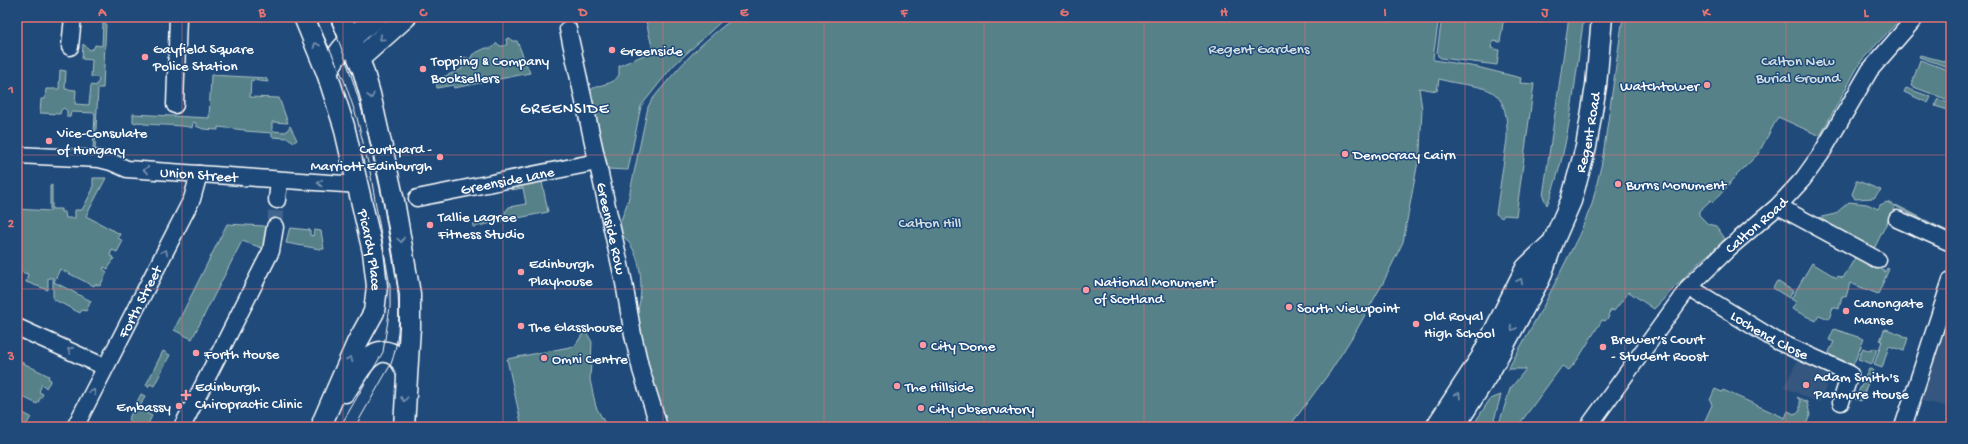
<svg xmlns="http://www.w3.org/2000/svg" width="1968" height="444" viewBox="0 0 1968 444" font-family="'Gochi Hand',sans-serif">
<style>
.built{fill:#35567e}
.green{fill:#578189;stroke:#abc0c4}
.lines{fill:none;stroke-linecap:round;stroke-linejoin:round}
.minor-tunnel{stroke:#41658e;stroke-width:16;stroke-dasharray:16 8;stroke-linecap:butt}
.minor-casing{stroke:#fff;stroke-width:19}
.major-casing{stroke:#fff;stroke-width:23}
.minor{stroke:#1f4a7a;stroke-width:16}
.major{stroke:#1f4a7a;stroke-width:20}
.tram{stroke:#fff;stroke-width:1}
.oneway{stroke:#7992af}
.grid{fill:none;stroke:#e47373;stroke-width:1;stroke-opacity:0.55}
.poi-dot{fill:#ff9aa2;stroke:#1f4a7a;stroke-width:1.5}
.labels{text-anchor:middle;stroke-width:3;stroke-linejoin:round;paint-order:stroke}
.poi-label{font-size:15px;fill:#fff;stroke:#1f4a7a;text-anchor:start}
.park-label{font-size:15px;fill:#d5e0e2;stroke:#1f4a7a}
.street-label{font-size:15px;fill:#fff;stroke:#1f4a7a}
.neighbourhood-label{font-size:16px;letter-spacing:1px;fill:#fff;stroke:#1f4a7a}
.neatline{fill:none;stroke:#e47373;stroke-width:1.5}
.grid-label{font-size:13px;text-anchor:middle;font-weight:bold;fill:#e47373}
</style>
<rect width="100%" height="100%" fill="#1f4a7a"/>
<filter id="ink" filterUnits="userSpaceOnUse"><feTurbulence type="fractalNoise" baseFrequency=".025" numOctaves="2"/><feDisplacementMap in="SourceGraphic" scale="8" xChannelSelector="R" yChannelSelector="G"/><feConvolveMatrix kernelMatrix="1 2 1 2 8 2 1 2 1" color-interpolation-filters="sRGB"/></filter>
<g filter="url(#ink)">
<path class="built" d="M1951 308V407L1921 401Z
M1797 361 1831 376 1819 403 1784 387Z"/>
<path class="green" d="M645 17H726L673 66 641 106 628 170 607 169 589 91C600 82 612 87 619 75V66L653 51Z
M736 17H1439L1433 58 1434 60 1477 67 1521 78 1520 83 1534 84 1516 216 1504 215 1502 218 1496 214 1507 139C1509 77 1479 91 1439 79L1437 91 1419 88 1422 109 1420 151 1403 242 1383 283 1356 331 1330 372 1289 427H668C656 397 641 353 637 321 637 314 639 306 640 300 643 275 639 246 617 231L628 201 648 107 651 101C675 71 703 39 736 17Z
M1442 17H1504L1500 42 1493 41 1491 48 1499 50 1497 65 1441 58 1438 56 1437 52Z
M1569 17H1584C1575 77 1570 150 1547 205L1543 196Z
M1623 17H1902L1861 61 1820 136 1778 117 1758 154 1730 182V184L1713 202 1711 200 1699 211V215L1708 224 1716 226 1726 240 1699 262 1654 309 1629 292 1614 311 1611 310 1608 315 1609 317 1605 321 1602 320 1578 359 1569 370 1562 366 1518 426 1519 427H1498L1510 389 1526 369H1508L1544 305 1579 235 1592 204 1602 162Z
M103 23H106L103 88H98L95 150H93L95 113 71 112 70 117H67V111L64 108 61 110 60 114 40 113 41 99H45L46 89H59L60 70 66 71 65 89 76 90 75 104 89 105 91 85 96 86 99 80 97 77H91L92 60 82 59 83 44 90 50 94 48 95 45 102 46Z
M510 38 512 41H517L530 73 454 88 453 85 437 88 436 80 462 69 459 60 464 57 470 59 473 54 486 48H492L497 43 500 46H504L507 44 506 39Z
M1920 55 1951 63V68L1919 57Z
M1920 60 1951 71V101L1911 86Z
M211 75 266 78 268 82 251 80 250 97 279 98 288 123 272 122V131L286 132 290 126 297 140 294 142 288 138 272 137V133L245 131V130L218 127V130L203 129 196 126V123L193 122 192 128C187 125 153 125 144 124L139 122 133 123V114L209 118Z
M1906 88 1931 97 1928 103 1904 92Z
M1938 99 1951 104V111L1935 106Z
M541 177 548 212 473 227V224L507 218 505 212 509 207 526 204 523 188 511 190 510 183Z
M93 178H106L86 216 120 234 118 238 123 241 117 252 112 250 110 255 114 258 108 269 104 267 103 269 107 272 100 286 95 284 94 286 60 269 54 282 91 301 86 311 82 310 80 313 53 299V278H48V290L26 282 28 274 21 272 19 279H17V209L50 211V186L52 185V209H61V212H65L66 218H75V210H82L93 189Z
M1856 181H1858L1881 190 1874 198 1855 199 1852 194 1856 184Z
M1849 202 1867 204 1878 209 1880 205 1887 202 1895 206 1896 205 1951 233V234L1895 206 1872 253 1813 219 1835 214Z
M227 224 264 226 268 228 265 249 242 241 192 339 174 330Z
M291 228 310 230V235L313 236 314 230 321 231 324 249H320L286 243 289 230Z
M1856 252 1883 266 1881 269 1885 272 1887 268 1889 269 1878 294 1850 283 1846 297 1842 296 1839 309 1833 307 1829 319 1819 315 1816 321 1792 309 1796 302 1791 299 1812 263 1837 278 1838 276 1843 278 1855 258 1853 257Z
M1777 281 1793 291 1789 298 1773 288Z
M1834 329 1864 339 1853 365 1830 355 1829 352 1834 342 1829 340Z
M1886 329 1903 335V337L1908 338 1904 351 1889 346 1882 368 1874 365 1882 341H1880L1884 330Z
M585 330 592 342 590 380 596 407 607 427H522L507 359 575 346Z
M1863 348 1870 351 1874 348 1877 349 1872 364 1858 359Z
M163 351 170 355 154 386 150 384 148 387 146 385Z
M17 360 49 376 48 378 51 380 46 388 42 384 39 392 43 394 37 404 17 394Z
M1869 369 1873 370 1861 401 1855 399Z
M1715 389 1722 392 1723 390 1785 418 1788 411 1794 414 1800 411V401L1797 397 1807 402 1810 415 1805 427H1702L1712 405 1710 400Z
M141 394 145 396 139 409 152 416 148 424 153 427H130L132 422 128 420Z
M1501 395 1492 427H1472L1490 399Z
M17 410 31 417 25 427H17Z"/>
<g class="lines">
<path class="minor-tunnel" d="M275 227 277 200"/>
<g class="minor-casing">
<g id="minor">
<path id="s1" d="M568 29 624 283 633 335 641 370 659 427"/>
<path d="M70 47 73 17"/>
<path d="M175 105 178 17"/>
<path id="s2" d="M17 155 99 159 111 162 127 169 359 185"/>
<path id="s3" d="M417 198 597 162"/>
<path d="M277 200 279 180"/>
<path d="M1778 206 1878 260"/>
<path d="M1897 219 1951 243"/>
<path id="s4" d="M1689 287 1777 341 1850 374 1841 402"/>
<path d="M17 327 105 367"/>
<path id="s5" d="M75 427 192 199 199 174"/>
<path d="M182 427 271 251 275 227"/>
<path id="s6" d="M1588 427 1689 287 1729 248 1778 206 1803 179 1821 154 1870 70 1916 17"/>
<path d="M1903 427 1951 280"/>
</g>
</g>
<g class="major-casing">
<g id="major">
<path id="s7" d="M304 17 327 73 344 126 373 252 377 286 374 312 357 343 323 421"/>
<path d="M341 17 363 70 370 94 394 201 410 294V327L404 427"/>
<path d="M359 59 406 17"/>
<path d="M327 73C338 48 356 33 377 17"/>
<path d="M345 392C355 379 369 344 390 353 399 356 403 363 406 371"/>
<path d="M1436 427 1481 358 1526 268 1550 245"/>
<path id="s8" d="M1454 427 1491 369 1540 278 1553 242 1571 201 1586 147 1596 86 1602 17"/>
</g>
</g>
<use href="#minor" class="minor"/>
<use href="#major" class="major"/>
<path class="tram" d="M315 17 344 80 357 118 370 171 390 286V307L383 352 340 427
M329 17C358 85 375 154 388 226 396 268 406 324 391 364L355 427"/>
</g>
<defs><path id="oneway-chevron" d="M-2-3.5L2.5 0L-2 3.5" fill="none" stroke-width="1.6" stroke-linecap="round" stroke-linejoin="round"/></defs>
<g class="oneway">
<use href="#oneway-chevron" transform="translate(382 38) rotate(138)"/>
<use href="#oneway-chevron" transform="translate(316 45) rotate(-112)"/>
<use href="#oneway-chevron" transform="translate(371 96) rotate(76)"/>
<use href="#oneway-chevron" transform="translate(146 170) rotate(-176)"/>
<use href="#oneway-chevron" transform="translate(320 183) rotate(-177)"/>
<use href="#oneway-chevron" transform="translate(401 240) rotate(80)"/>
<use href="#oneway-chevron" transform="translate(165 252) rotate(-63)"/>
<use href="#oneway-chevron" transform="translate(1520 281) rotate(-63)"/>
<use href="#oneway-chevron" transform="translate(1513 328) rotate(119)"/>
<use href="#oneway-chevron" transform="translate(70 350) rotate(-156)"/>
<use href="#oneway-chevron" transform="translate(350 359) rotate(-67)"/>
<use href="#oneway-chevron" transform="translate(93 392) rotate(-63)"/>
<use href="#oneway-chevron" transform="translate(1458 395) rotate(-57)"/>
<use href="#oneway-chevron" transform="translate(404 399) rotate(93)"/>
</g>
</g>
<path class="grid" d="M182 17V427M343 17V427M503 17V427M663 17V427M824 17V427M984 17V427M1144 17V427M1305 17V427M1465 17V427M1625 17V427M1786 17V427M17 155H1951M17 289H1951"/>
<g class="poi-dot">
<circle cx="612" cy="50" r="4"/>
<circle cx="145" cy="57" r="4"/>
<circle cx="423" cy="69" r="4"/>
<circle cx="1707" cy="85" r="4"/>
<circle cx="49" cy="141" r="4"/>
<circle cx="1345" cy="154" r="4"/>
<circle cx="440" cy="157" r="4"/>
<circle cx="1618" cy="184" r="4"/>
<circle cx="430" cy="225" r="4"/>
<circle cx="521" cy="272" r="4"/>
<circle cx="1086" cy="290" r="4"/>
<circle cx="1289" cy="307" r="4"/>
<circle cx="1846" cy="311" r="4"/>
<circle cx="1416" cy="324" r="4"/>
<circle cx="521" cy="326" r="4"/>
<circle cx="923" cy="345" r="4"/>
<circle cx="1603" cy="347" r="4"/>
<circle cx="196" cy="353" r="4"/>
<circle cx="544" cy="358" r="4"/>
<circle cx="1806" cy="385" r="4"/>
<circle cx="897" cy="386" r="4"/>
<path d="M184 389h4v4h4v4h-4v4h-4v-4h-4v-4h4z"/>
<circle cx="179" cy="406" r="4"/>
<circle cx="921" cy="408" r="4"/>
</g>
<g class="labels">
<g class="poi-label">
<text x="153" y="53">Gayfield Square<tspan x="153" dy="17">Police Station</tspan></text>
<text x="620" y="55">Greenside</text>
<text x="431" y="65">Topping &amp; Company<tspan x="431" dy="17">Booksellers</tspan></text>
<text x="1699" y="90" text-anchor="end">Watchtower</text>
<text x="57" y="137">Vice-Consulate<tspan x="57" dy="17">of Hungary</tspan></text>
<text x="432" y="153" text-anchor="end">Courtyard -<tspan x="432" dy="17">Marriott Edinburgh</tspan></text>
<text x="1353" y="159">Democracy Cairn</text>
<text x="1626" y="189">Burns Monument</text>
<text x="438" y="221">Tallie Lagree<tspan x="438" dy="17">Fitness Studio</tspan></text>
<text x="529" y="268">Edinburgh<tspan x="529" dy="17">Playhouse</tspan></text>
<text x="1094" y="286">National Monument<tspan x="1094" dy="17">of Scotland</tspan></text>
<text x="1854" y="307">Canongate<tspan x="1854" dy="17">Manse</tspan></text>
<text x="1297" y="312">South Viewpoint</text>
<text x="1424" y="320">Old Royal<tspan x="1424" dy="17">High School</tspan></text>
<text x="529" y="331">The Glasshouse</text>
<text x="1611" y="343">Brewer’s Court<tspan x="1611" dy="17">- Student Roost</tspan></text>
<text x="931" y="350">City Dome</text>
<text x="204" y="358">Forth House</text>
<text x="552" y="363">Omni Centre</text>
<text x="1814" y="381">Adam Smith's<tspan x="1814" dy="17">Panmure House</tspan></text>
<text x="195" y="391">Edinburgh<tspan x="195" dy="17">Chiropractic Clinic</tspan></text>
<text x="905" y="391">The Hillside</text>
<text x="171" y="411" text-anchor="end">Embassy</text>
<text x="929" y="413">City Observatory</text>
</g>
<g class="park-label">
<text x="1259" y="53">Regent Gardens</text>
<text x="1798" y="65">Calton New<tspan x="1798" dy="17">Burial Ground</tspan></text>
<text x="930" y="227">Calton Hill</text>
</g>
<g class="street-label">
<text dy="5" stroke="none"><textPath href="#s8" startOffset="326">Regent Road</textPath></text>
<text dy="5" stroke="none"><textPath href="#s2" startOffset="184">Union Street</textPath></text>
<text dy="5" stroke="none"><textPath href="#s3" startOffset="92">Greenside Lane</textPath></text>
<text dy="5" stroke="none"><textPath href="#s6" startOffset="264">Calton Road</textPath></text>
<text dy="5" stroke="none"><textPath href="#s1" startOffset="204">Greenside Row</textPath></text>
<text dy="5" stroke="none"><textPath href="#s7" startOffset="243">Picardy Place</textPath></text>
<text dy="5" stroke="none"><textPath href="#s5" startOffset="141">Forth Street</textPath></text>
<text dy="5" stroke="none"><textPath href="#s4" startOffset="94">Lochend Close</textPath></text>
</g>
<g class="neighbourhood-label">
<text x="565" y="113">GREENSIDE</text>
</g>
</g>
<rect width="1968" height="444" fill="none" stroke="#1f4a7a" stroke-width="44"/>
<rect x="22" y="22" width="1924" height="400" class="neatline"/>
<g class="grid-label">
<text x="102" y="16">A</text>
<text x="262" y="16">B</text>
<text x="423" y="16">C</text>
<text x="583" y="16">D</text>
<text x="744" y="16">E</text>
<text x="904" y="16">F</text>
<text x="1064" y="16">G</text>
<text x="1224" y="16">H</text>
<text x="1385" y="16">I</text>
<text x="1545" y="16">J</text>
<text x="1706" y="16">K</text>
<text x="1866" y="16">L</text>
<text x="11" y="93">1</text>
<text x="11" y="227">2</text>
<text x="11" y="360">3</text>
</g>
</svg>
